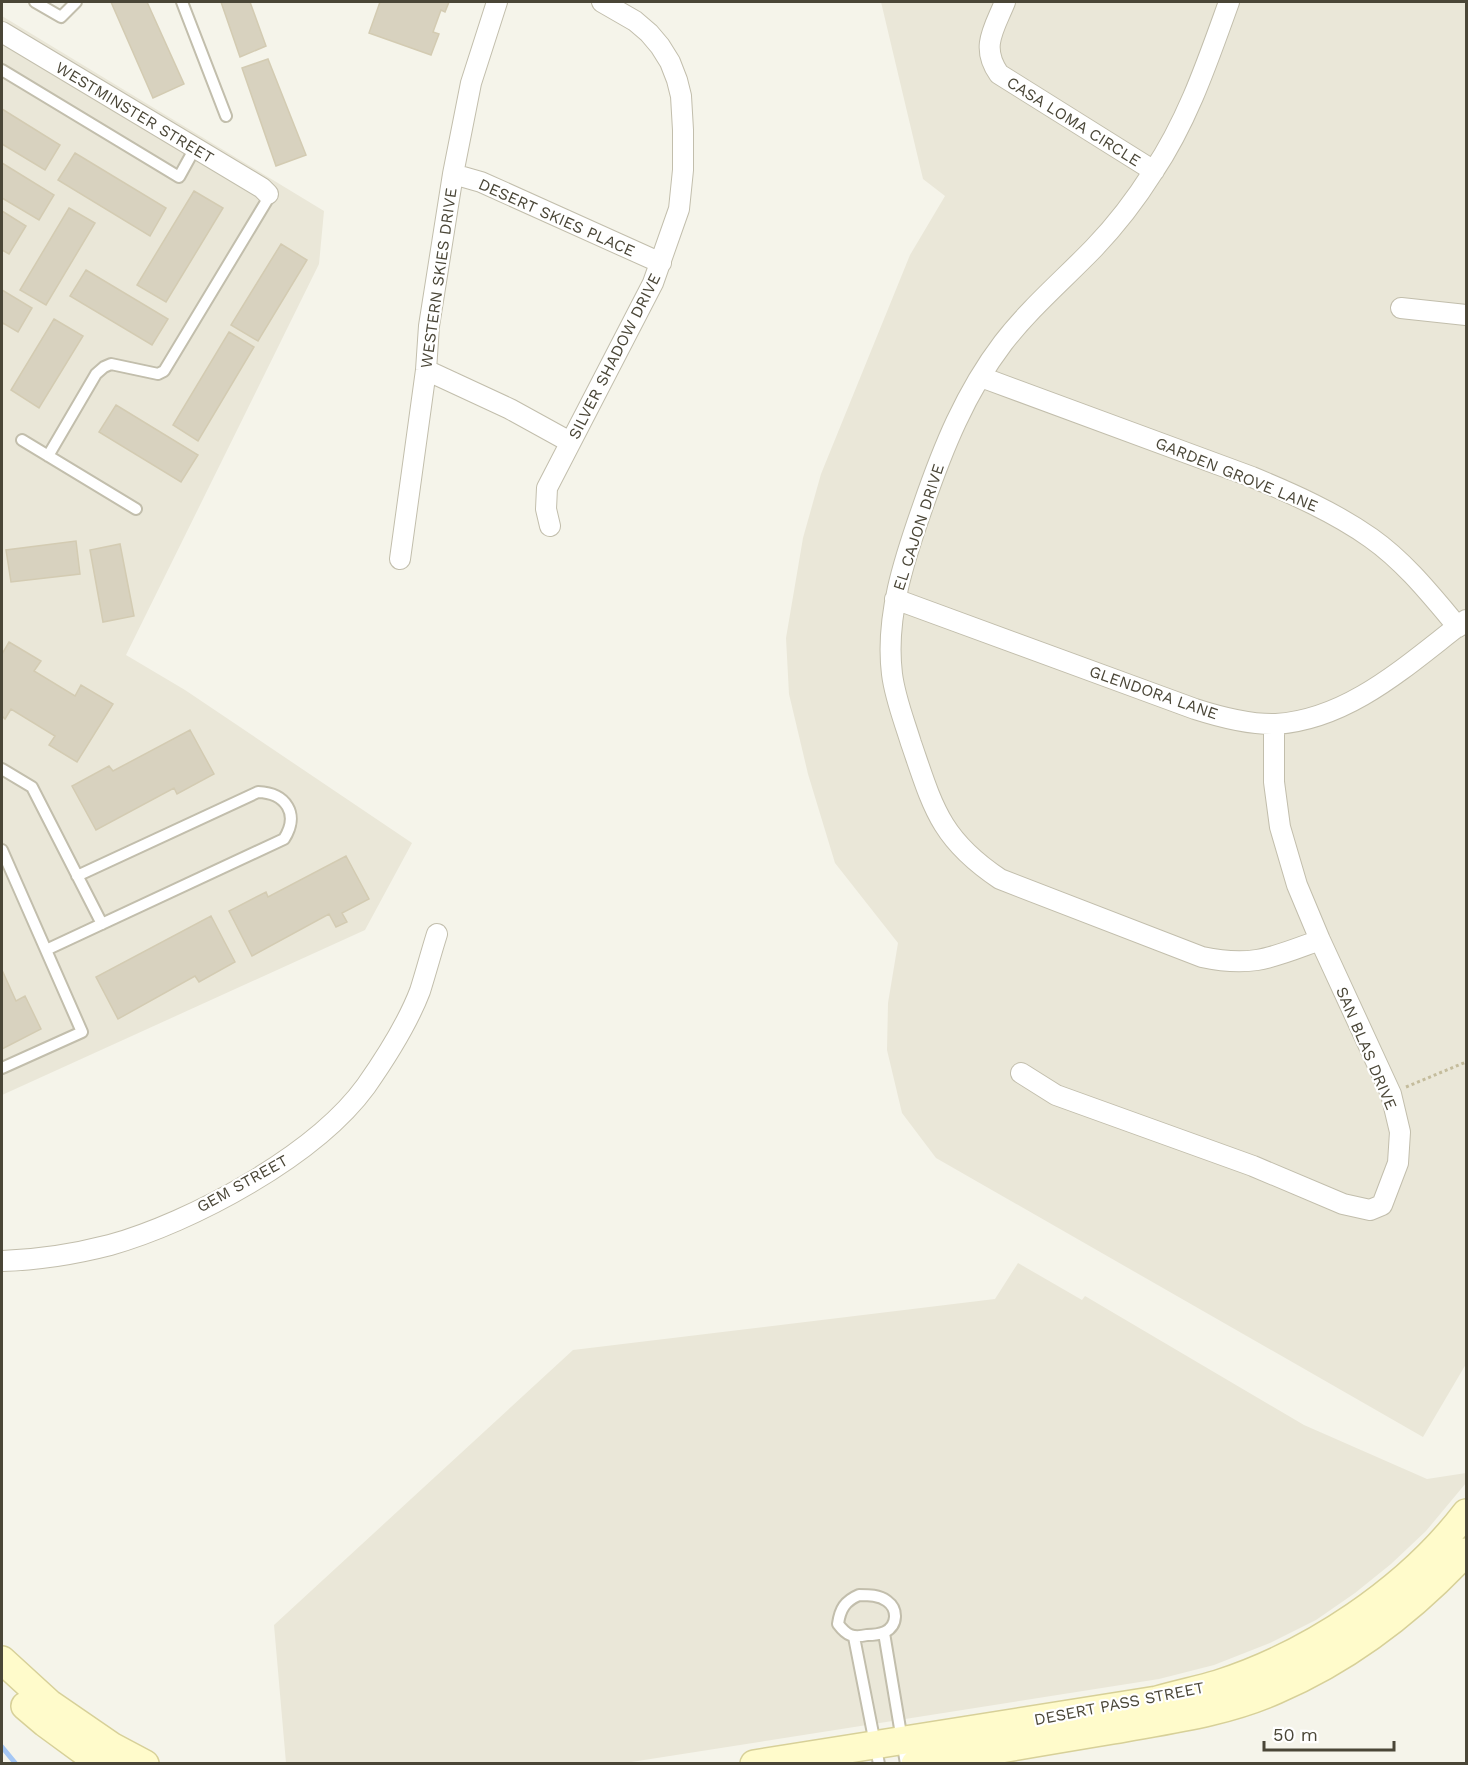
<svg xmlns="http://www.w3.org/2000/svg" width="1468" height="1765" viewBox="0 0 1468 1765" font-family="'Work Sans',sans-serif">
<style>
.residential{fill:#eae7d8}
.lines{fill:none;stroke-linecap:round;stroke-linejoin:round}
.stream{stroke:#a5c7f4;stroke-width:5}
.building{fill:#d8d2bf;stroke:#d3cbb2;stroke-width:1.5}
.lane-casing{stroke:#c2beac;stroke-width:14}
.street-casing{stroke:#c2beac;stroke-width:22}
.secondary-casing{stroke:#d7d098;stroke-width:30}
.path{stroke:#c4bc9c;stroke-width:3;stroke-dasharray:3 3;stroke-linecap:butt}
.lane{stroke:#fff;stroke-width:10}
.street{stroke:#fff;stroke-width:20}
.secondary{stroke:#fffbcb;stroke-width:27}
.labels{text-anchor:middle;stroke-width:4.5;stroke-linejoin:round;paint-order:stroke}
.street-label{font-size:16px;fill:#4a4637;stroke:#fff}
</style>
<rect width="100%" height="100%" fill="#f5f4ea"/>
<path class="residential" d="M881 2H1466V1364L1423 1437 936 1158 902 1113 887 1050 888 1003 898 943 835 863 808 774 789 694 786 638 803 538 821 474 910 255 945 196 923 179Z
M2 16 324 211 319 264 126 655 185 690 412 843 365 930 2 1095Z
M1018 1263 1082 1300 1085 1296 1304 1425 1427 1479 1466 1473V1483L1426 1531 1391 1564 1355 1593 1316 1620 1270 1643 1214 1665 1159 1679 625 1763H286L274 1625 573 1350 995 1299Z"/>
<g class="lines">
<path class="stream" d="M2 1747 16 1764"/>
</g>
<path class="building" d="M111 2H147L184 84 153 98Z
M221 2H250L266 46 240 57Z
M380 2H449L445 12 441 10 433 32 439 34 431 55 369 33Z
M268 59 306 155 276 166 242 68Z
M2 109 60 145 45 170 2 144Z
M75 153 166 208 150 236 58 180Z
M2 163 54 195 39 220 2 198Z
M194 191 223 208 166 302 137 285Z
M69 208 95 223 46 305 20 290Z
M2 211 26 226 9 254 2 250Z
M281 244 307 260 258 341 231 325Z
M86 270 168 319 152 345 70 296Z
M2 290 32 308 18 332 3 323 2 326Z
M54 319 83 336 39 408 11 390Z
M229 332 254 347 198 441 173 425Z
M116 405 198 455 181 482 99 432Z
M76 541 80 574 11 582 6 550Z
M120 544 134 616 103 622 90 550Z
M9 642 41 661 34 671 75 696 81 685 113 704 77 762 49 745 55 736 11 709 5 719 2 716V654Z
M190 730 214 774 177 794 174 788 96 830 72 786 109 766 113 771Z
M346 856 369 899 342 913 347 922 336 927 329 914 252 956 229 911 266 892 268 897Z
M211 916 235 962 199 982 195 976 118 1019 96 977Z
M2 970 16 1001 25 996 41 1029 2 1049Z"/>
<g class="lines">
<g class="lane-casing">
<path id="lane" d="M35 2 61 17 76 2
M182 2 226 116
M2 70 179 177 195 148
M22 440 136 509
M48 456 96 374 104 367 111 364 158 374 164 371 266 202 268 194
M2 769 32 787 102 924
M2 850 82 1032 2 1068
M46 950 284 839C300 814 286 793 258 792L77 876
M859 1595C869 1595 879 1595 887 1601 898 1609 898 1625 885 1632 880 1634 872 1635 867 1635 853 1638 847 1636 838 1624 840 1609 845 1601 859 1595Z
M884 1633 906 1764
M854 1637 879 1764"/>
</g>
<g class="street-casing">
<path id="street" d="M1005 2C994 29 980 47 999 74L1154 171
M1229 2C1208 60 1188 120 1153 172 1136 199 1116 225 1094 248 1063 280 1030 308 1003 343 965 393 943 448 923 506 904 560 885 617 892 674 895 698 904 720 911 743 933 807 940 839 1000 879L1202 957C1253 968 1273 957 1320 940
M2 32 262 188 268 194
M453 174 481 182 661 263
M1401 308 1466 315
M426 370 510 409 570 442
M981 377 1252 477C1293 494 1334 512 1371 538 1405 562 1431 595 1458 627
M550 526 546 509 547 488 653 283 679 209 683 170V130L681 96 677 80 670 62 660 46 649 33 635 21 602 2
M400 559 426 370 429 326 453 174 471 83 497 2
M895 599 1195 709C1220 717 1249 725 1276 724 1351 719 1409 663 1466 620
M1021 1073 1056 1095 1253 1166 1343 1204 1370 1210 1382 1205 1398 1163 1400 1132 1391 1094 1320 940 1297 885 1280 827 1274 782V724
M2 1261C38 1260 75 1254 110 1245 192 1222 315 1156 366 1086 387 1056 407 1025 420 991 426 972 431 953 437 934"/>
</g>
<g class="secondary-casing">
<path id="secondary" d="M2 1660 49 1703 113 1747 145 1764
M25 1706 45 1723 101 1764
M754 1764 1157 1700C1177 1694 1198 1690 1218 1684 1311 1654 1407 1590 1466 1513
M915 1764C981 1752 1047 1741 1113 1730 1167 1720 1225 1713 1276 1690 1348 1659 1413 1609 1466 1552"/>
</g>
<path class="path" d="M1406 1087 1466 1062"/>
<use href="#lane" class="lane"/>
<use href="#street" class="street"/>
<use href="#secondary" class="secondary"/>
</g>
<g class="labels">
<g class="street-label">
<text transform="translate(135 112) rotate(31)" y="6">WESTMINSTER STREET</text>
<text transform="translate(1074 121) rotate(32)" y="6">CASA LOMA CIRCLE</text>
<text transform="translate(557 217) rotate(24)" y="6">DESERT SKIES PLACE</text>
<text transform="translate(438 278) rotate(-82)" y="6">WESTERN SKIES DRIVE</text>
<text transform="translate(614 356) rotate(-63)" y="6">SILVER SHADOW DRIVE</text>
<text transform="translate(1237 474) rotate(22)" y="6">GARDEN GROVE LANE</text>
<text transform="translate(918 527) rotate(-72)" y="6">EL CAJON DRIVE</text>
<text transform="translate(1154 692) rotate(19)" y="6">GLENDORA LANE</text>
<text transform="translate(1367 1048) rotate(67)" y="6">SAN BLAS DRIVE</text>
<text transform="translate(242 1183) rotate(-29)" y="6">GEM STREET</text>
<text transform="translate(1119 1703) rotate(-11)" y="6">DESERT PASS STREET</text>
</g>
</g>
<rect width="1468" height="1765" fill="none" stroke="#4a4637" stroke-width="6"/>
<path d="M1264 1741v9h130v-9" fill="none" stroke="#4a4637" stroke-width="3"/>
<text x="1273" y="1741" font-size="18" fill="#4a4637" stroke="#ffffff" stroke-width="4.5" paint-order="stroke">50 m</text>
</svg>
